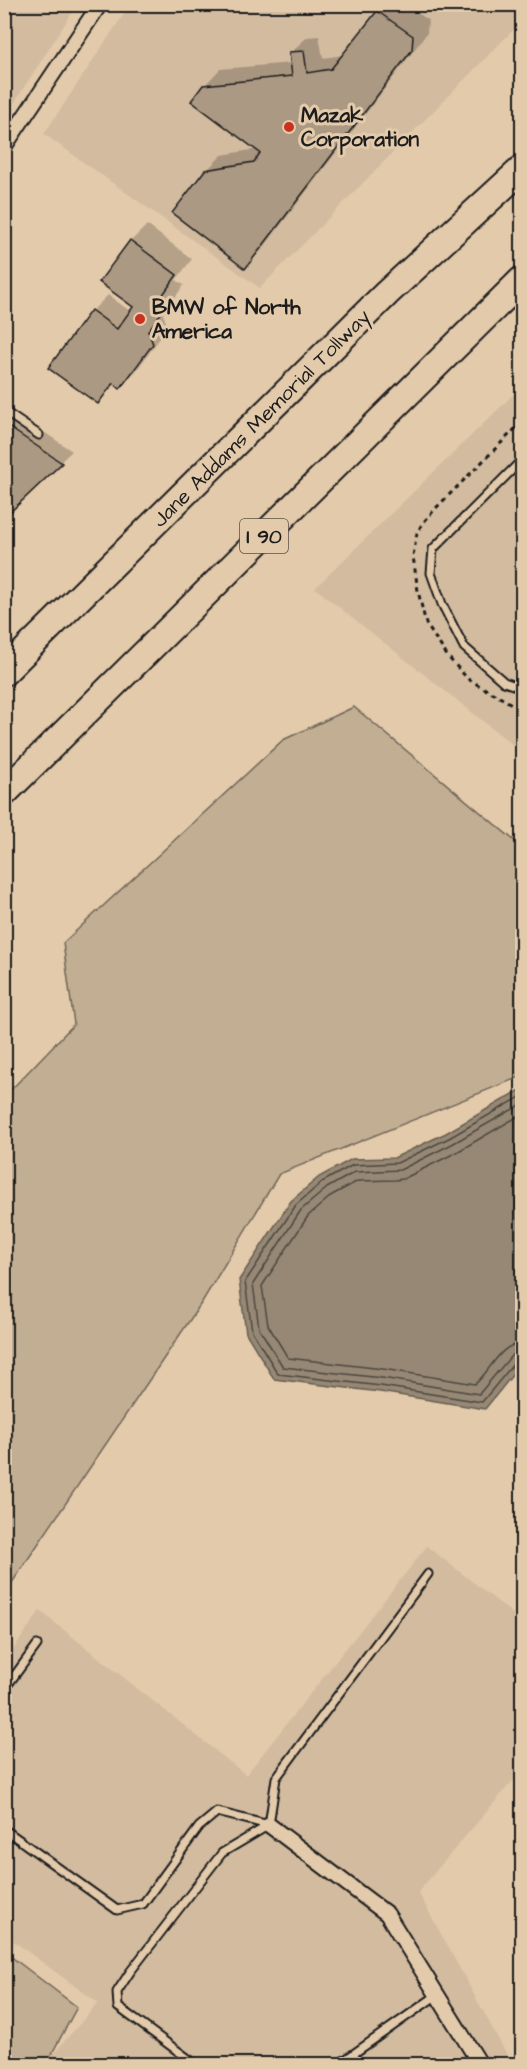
<svg xmlns="http://www.w3.org/2000/svg" width="527" height="2069" viewBox="0 0 527 2069" font-family="'Architects Daughter',sans-serif">
<style>
.built{fill:#d2bb9f}
.green{fill:#c2ae93;stroke:#6f6558;stroke-width:1.5}
.water{fill:#968874;stroke:#655d51;stroke-width:1.5}
.shadow{fill:#0003}
.lines{fill:none;stroke-linecap:round;stroke-linejoin:round}
.shore{stroke:#4d473f;stroke-width:1.5}
.building{fill:#ac9983;stroke:#1c1c1c;stroke-width:1.5}
.service-casing{stroke:#1c1c1c;stroke-width:11}
.minor-casing{stroke:#1c1c1c;stroke-width:18}
.motorway-casing{stroke:#1c1c1c;stroke-width:30}
.path{stroke:#1c1c1c;stroke-width:3;stroke-dasharray:4.5 4.5;stroke-linecap:butt}
.service{stroke:#e3caab;stroke-width:7}
.minor{stroke:#e3caab;stroke-width:14}
.motorway{stroke:#e3caab;stroke-width:26}
.poi-dot{fill:#c8321e;stroke:#e3caab;stroke-width:2}
.labels{text-anchor:middle;stroke-width:6;stroke-linejoin:round;paint-order:stroke}
.shield{fill:#e3caab;stroke:#585047;stroke-width:1.5}
.shield-label{font-size:20px;font-weight:bold;fill:#1c1c1c}
.poi-label{font-size:21px;font-weight:bold;fill:#1c1c1c;stroke:#e3caab;text-anchor:start}
.street-label{font-size:21px;fill:#1c1c1c;stroke:#e3caab}
</style>
<rect width="100%" height="100%" fill="#e3caab"/>
<filter id="ink" filterUnits="userSpaceOnUse"><feTurbulence type="fractalNoise" baseFrequency=".0167" numOctaves="2"/><feDisplacementMap in="SourceGraphic" scale="12" xChannelSelector="R" yChannelSelector="G"/><feConvolveMatrix kernelMatrix="1 2 1 2 8 2 1 2 1" color-interpolation-filters="sRGB"/></filter>
<g filter="url(#ink)">
<path class="built" d="M5 4 77 5 5 117 4 5Z
M130 5H522V21L260 288 44 134Z
M522 386V752L315 588Z
M427 1546 522 1621V1770L418 1892 512 2064H5L4 2028 49 2059 98 2003 5 1935V1661L40 1611 246 1775Z"/>
<path class="green" d="M354 707 522 847V1076L279 1174 202 1302 5 1593V1096L74 1024 63 943 283 740Z
M5 1952 77 2007 49 2059 57 2064H5Z"/>
<path class="water" d="M522 1089V1363L485 1409 380 1392 274 1379 246 1333 239 1280 291 1201 319 1177 352 1159 394 1158 446 1133Z"/>
<path class="shadow" d="M385 4H405L428 20 427 33 261 251 245 267 206 171 222 155 257 149 204 86 220 69 292 63 291 53 307 37 319 36 323 58 344 55Z
M4 36 11 41 4 49Z
M147 225 192 259 176 280 184 285 163 314 168 327 136 371 120 387 116 383 98 402 50 368 92 311 108 295 130 311 135 307 131 241Z
M4 405 72 451 4 515Z"/>
<g class="lines">
<path class="shore" d="M522 1096 449 1138 397 1163 353 1165 322 1182 296 1205 245 1282 252 1331 278 1374 381 1386 482 1402 515 1362 522 1360
M522 1104 452 1144 400 1170 355 1172 327 1188 301 1210 253 1284 259 1328 283 1367 382 1378 479 1394 511 1356 522 1352
M522 1114 457 1152 403 1179 395 1180 358 1181 332 1195 308 1216 262 1286 268 1325 288 1358 383 1369 475 1384C491 1371 499 1344 522 1343"/>
</g>
<path class="building" d="M377 11 413 36 412 50 245 269 172 213 205 170 254 162 260 153 191 101 203 85 292 76 289 52 304 51 307 73 331 69Z
M130 240 177 275 162 296 169 302 148 331 153 344 120 389 113 383 98 404 48 368 91 310 117 329 133 307 99 282Z
M4 424 62 463 4 518Z"/>
<g class="lines">
<g class="service-casing">
<path id="service" d="M4 411 39 435
M522 460 433 549 431 573 442 604 464 647 504 682 522 688
M4 1690 37 1645
M269 1825 276 1778 428 1574
M4 1829 117 1910 143 1904 199 1827 217 1812 269 1825
M190 2060 118 2007 117 1992 130 1972 222 1853 269 1825
M339 2064 437 1995"/>
</g>
<g class="minor-casing">
<path id="minor" d="M4 147 100 4
M269 1825 387 1914 480 2064"/>
</g>
<g class="motorway-casing">
<path id="motorway" d="M4 672 387 293 522 169
M4 793 522 280"/>
</g>
<path class="path" d="M522 422 436 508 422 524 417 533 413 556 418 591 426 624 448 657 468 679 522 710"/>
<use href="#service" class="service"/>
<use href="#minor" class="minor"/>
<use href="#motorway" class="motorway"/>
</g>
</g>
<g class="poi-dot">
<circle cx="289" cy="127" r="6"/>
<circle cx="140" cy="319" r="6"/>
</g>
<g class="labels">
<rect class="shield" x="240" y="519" width="48" height="34" rx="4.5"/>
<g class="shield-label">
<text x="264" y="543">I 90</text>
</g>
<g class="poi-label">
<text x="301" y="122">Mazak<tspan x="301" dy="24">Corporation</tspan></text>
<text x="152" y="314">BMW of North<tspan x="152" dy="24">America</tspan></text>
</g>
<g class="street-label">
<text transform="translate(261 418) rotate(-45)" y="7">Jane Addams Memorial Tollway</text>
</g>
</g>
<rect width="527" height="2069" fill="none" stroke="#e3caab" stroke-width="24"/>
<rect x="12" y="12" width="503" height="2045" fill="none" stroke="#1c1c1c" stroke-width="2" filter="url(#ink)"/>
</svg>
